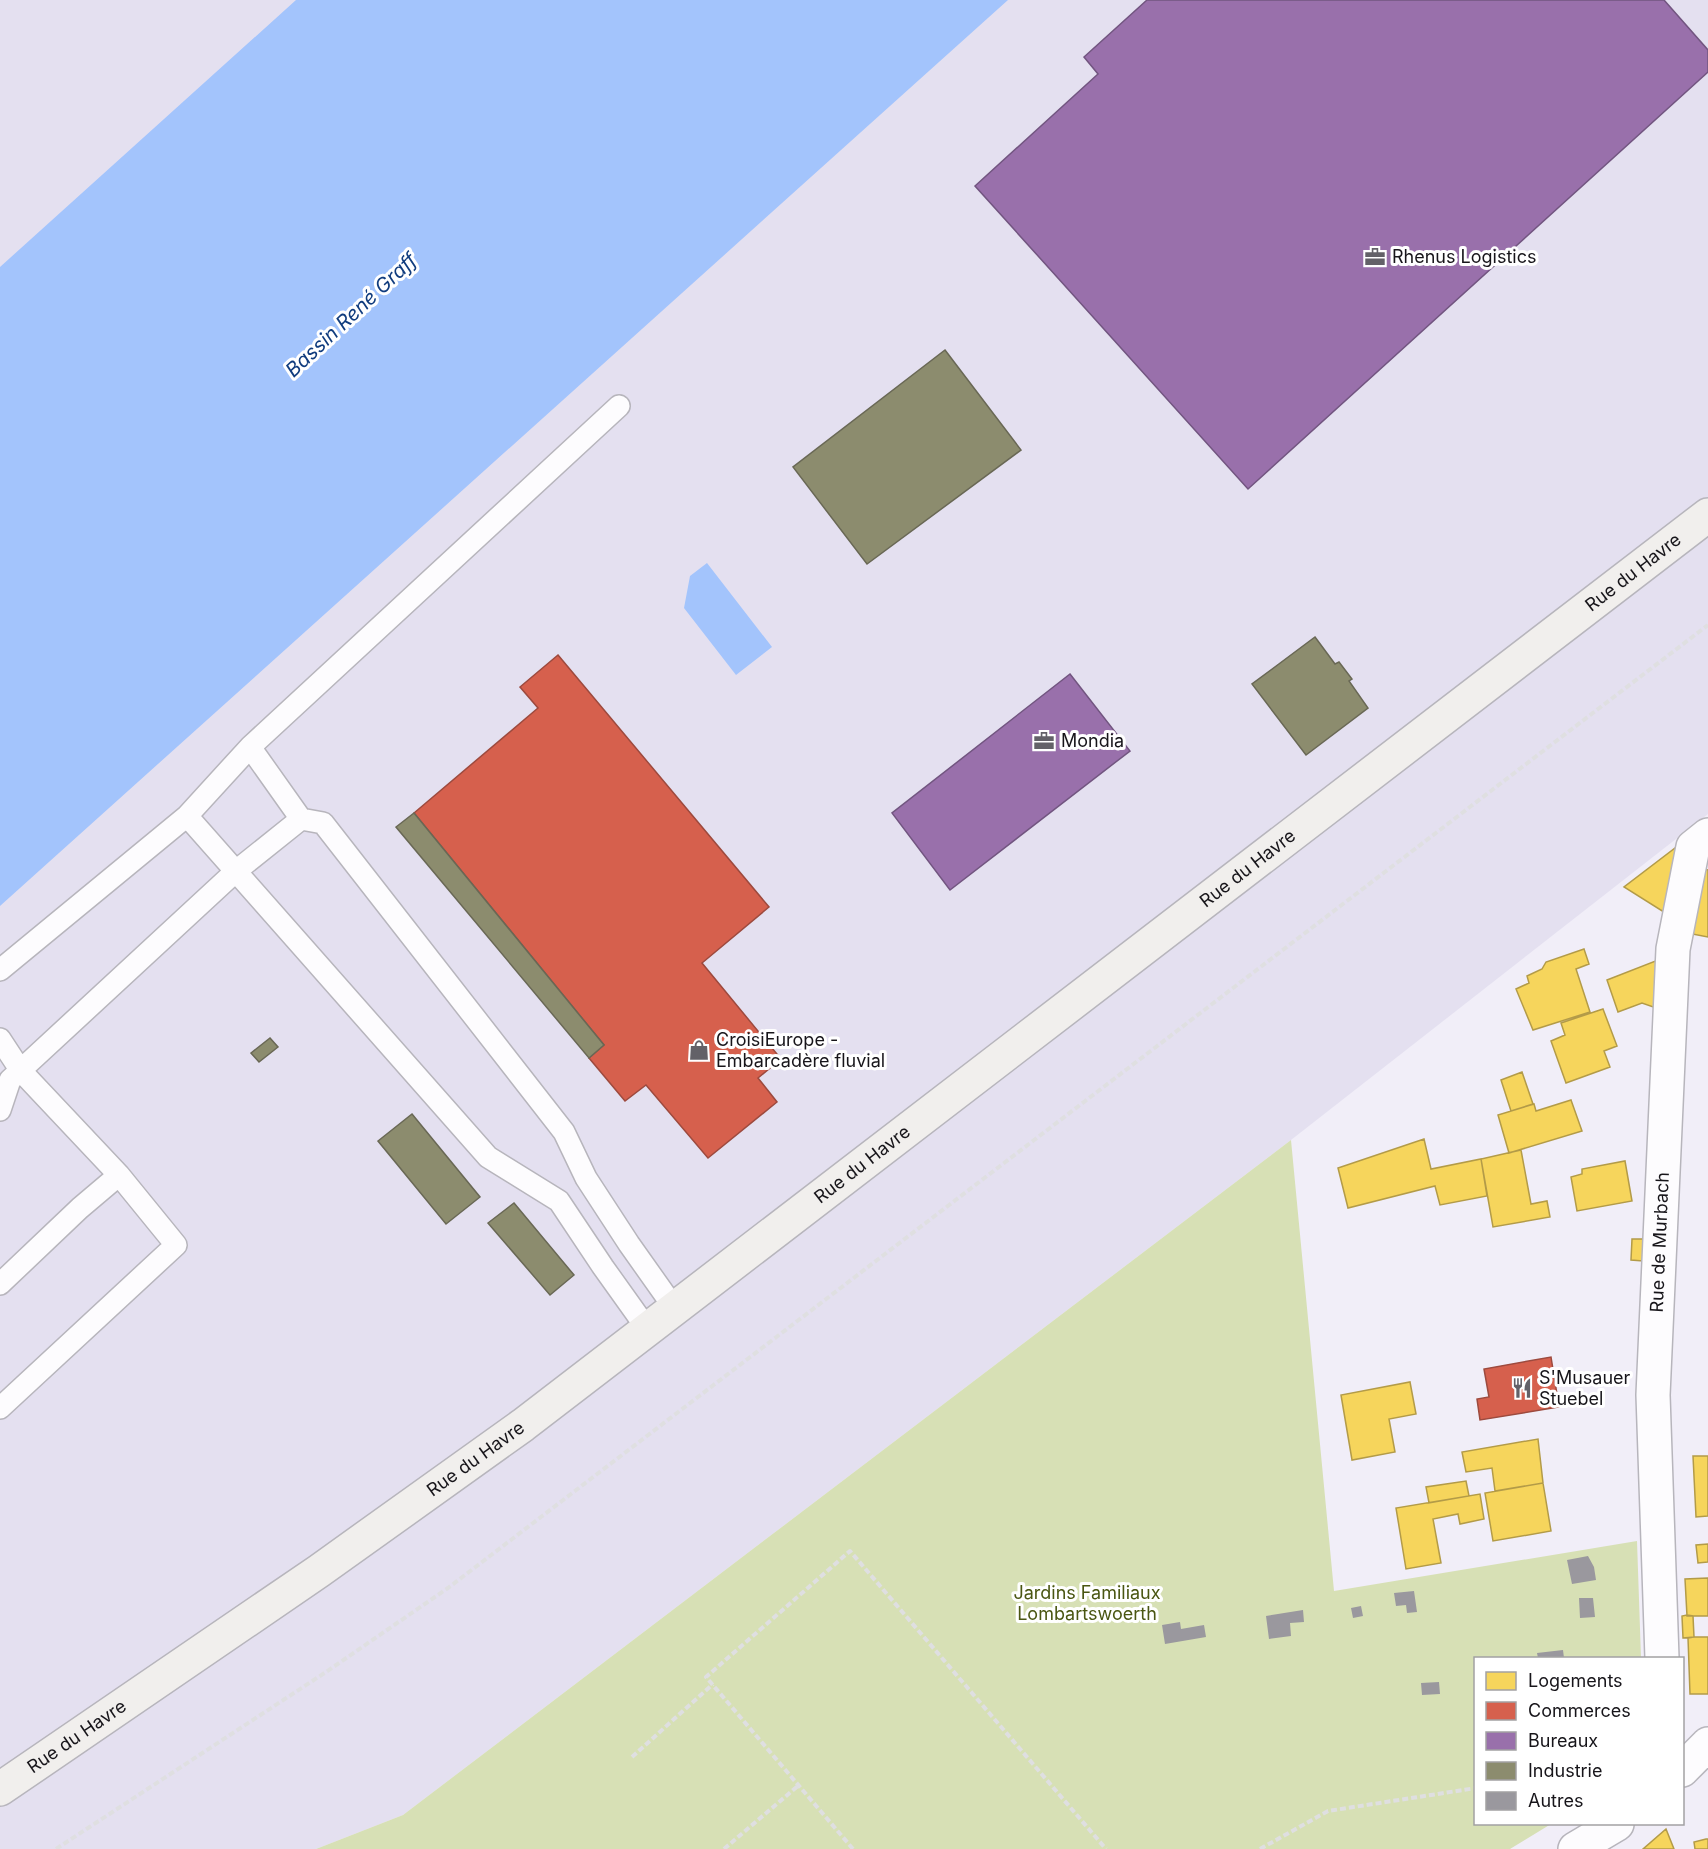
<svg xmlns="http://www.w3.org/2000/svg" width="1708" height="1849" viewBox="0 0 1708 1849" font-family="Inter,sans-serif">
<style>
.built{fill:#e4e0f0}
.green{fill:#d7e0b5}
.water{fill:#a3c4fc}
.homes{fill:#f6d55c;stroke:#b39b48;stroke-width:1.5}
.shops{fill:#d6604d;stroke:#9d4a3e;stroke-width:1.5}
.offices{fill:#9970ab;stroke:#725580;stroke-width:1.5}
.industry{fill:#8c8c6e;stroke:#696855;stroke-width:1.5}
.building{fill:#9a989e}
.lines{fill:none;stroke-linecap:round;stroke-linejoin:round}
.service-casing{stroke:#b7b5bc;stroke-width:24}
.minor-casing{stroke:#b7b5bc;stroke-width:36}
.secondary-casing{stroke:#b7b5bc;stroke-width:36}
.path{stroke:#dfdfe1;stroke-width:4;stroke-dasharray:6 3;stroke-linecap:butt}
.service{stroke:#fdfcfe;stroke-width:21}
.minor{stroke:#fdfcfe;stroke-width:33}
.secondary{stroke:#f1efed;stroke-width:33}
.labels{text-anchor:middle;stroke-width:6;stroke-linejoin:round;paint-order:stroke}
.poi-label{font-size:18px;fill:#17151a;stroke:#fff;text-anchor:start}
.street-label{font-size:18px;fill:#17151a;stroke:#fff}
.park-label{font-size:18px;fill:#4a5612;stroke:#fff}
.water-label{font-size:20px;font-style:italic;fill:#103c7e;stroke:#fff}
</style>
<rect width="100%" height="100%" fill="#f1eef8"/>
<path class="built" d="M0 0H1708V814L1291 1140 403 1815 316 1849H0Z"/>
<path class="green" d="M1291 1140 1334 1591 1637 1541 1641 1658H1476V1824H1551L1510 1849H316L403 1815Z"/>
<path class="water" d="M296 0H1008L0 906V267Z
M707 563 772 647 736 675 684 608 690 576Z"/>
<path class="homes" d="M1679 845 1667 914 1624 887Z
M1701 868 1708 870V937L1687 933Z
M1584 949 1589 964 1576 969 1590 1012 1533 1030 1516 989 1529 983 1527 976 1542 969 1546 962Z
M1658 960 1659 1009 1642 1003 1618 1012 1607 980Z
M1603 1009 1617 1046 1604 1051 1610 1067 1566 1083 1551 1041 1565 1035 1561 1023Z
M1522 1072 1533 1104 1511 1111 1501 1080Z
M1571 1100 1582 1131 1509 1153 1498 1115 1534 1104 1536 1111Z
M1424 1139 1431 1169 1481 1159 1487 1196 1440 1205 1435 1186 1348 1208 1338 1168Z
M1521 1150 1531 1204 1547 1201 1550 1217 1493 1227 1481 1159Z
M1625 1161 1632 1201 1577 1211 1571 1177 1582 1174V1169Z
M1632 1239H1644L1643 1261 1631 1260Z
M1410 1382 1416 1414 1389 1419 1395 1452 1352 1460 1341 1395Z
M1538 1439 1543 1483 1495 1491 1492 1468 1466 1472 1462 1452Z
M1693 1456H1708V1516L1696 1517Z
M1466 1481 1469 1496 1429 1503 1426 1487Z
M1543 1483 1551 1531 1493 1541 1485 1493Z
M1480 1494 1484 1519 1460 1524 1458 1514 1433 1519 1441 1563 1406 1569 1396 1508Z
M1708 1544V1562L1698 1563 1696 1545Z
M1708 1578V1616H1687L1685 1579Z
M1687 1615 1693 1616 1694 1637 1683 1638 1682 1616Z
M1694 1637H1708V1694H1690L1688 1638Z
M1666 1829 1674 1849H1643Z
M1706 1839H1708V1849H1695L1694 1842Z"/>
<path class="shops" d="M558 655 769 907 702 963 781 1059 758 1078 777 1102 708 1158 646 1085 625 1101 589 1058 604 1045 414 813 538 708 520 687Z
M1551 1357 1559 1407 1480 1420 1477 1399 1489 1397 1484 1369Z"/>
<path class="offices" d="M1147 0H1664L1708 50V72L1248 489 975 186 1098 74 1084 57Z
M1070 674 1130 751 950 890 892 813Z"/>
<path class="industry" d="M945 350 1021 450 867 564 793 467Z
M1315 637 1335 664 1339 662 1352 679 1349 681 1368 708 1306 755 1252 684Z
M414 813 604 1045 589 1058 396 827Z
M270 1038 278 1047 259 1062 251 1053Z
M412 1114 480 1197 446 1224 378 1141Z
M514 1203 574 1275 550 1295 488 1223Z"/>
<path class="building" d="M1588 1556 1594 1567 1596 1580 1572 1584 1567 1560Z
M1414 1591 1417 1612 1407 1613 1406 1605 1396 1606 1394 1593Z
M1579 1598H1593L1595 1617 1580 1618Z
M1361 1606 1363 1616 1353 1618 1351 1608Z
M1303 1610 1304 1622 1290 1623 1291 1636 1269 1639 1266 1616Z
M1180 1622 1181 1629 1204 1625 1206 1637 1165 1644 1162 1625Z
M1563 1650 1564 1658H1538L1537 1653Z
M1439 1682 1440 1694 1422 1695 1421 1683Z"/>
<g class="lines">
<g class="service-casing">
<path id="service" d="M250 747 619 406
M187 816 250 747 301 819
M0 970 187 816 488 1157 559 1201 603 1267 648 1330
M0 1039 21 1071 119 1175 176 1245 0 1408
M0 1110 10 1080 236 871 301 819 323 823 564 1132 586 1178 629 1244 675 1309
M0 1284 80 1208 119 1175"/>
</g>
<g class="minor-casing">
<g id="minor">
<path id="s1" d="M1662 1658 1653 1395 1673 949 1693 847 1708 835"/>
<path d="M1682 1770 1708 1744"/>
<path d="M1575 1849 1617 1824"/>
</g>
</g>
<g class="secondary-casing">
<g id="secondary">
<path id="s2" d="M0 1789 319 1571 523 1425 1708 515"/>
</g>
</g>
<path class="path" d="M632 1757 713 1684
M56 1849 326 1672 448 1588 1708 625
M724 1849 799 1785
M853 1849 706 1677 850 1551 1106 1849
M1260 1849 1328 1811 1476 1788"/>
<use href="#service" class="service"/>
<use href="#minor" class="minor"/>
<use href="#secondary" class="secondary"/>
</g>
<defs>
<g id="office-bare" transform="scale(1.62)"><path d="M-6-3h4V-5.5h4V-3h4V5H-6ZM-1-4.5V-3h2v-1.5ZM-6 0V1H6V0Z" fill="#636168" stroke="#fff" stroke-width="2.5" paint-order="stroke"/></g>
<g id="shop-bare" transform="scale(1.62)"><path d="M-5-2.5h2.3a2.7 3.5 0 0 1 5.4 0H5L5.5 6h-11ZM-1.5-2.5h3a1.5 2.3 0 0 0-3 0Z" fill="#636168" stroke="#fff" stroke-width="2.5" paint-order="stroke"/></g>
<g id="restaurant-bare" transform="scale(1.62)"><path d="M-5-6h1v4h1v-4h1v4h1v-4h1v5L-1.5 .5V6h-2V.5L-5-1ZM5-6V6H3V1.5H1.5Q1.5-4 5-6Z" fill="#636168" stroke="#fff" stroke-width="2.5" paint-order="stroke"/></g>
</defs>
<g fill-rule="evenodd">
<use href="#office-bare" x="1375" y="257"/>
<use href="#office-bare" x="1044" y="741"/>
<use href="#shop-bare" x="699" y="1050"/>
<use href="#restaurant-bare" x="1522" y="1388"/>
</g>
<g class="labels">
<g class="poi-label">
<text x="1392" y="263">Rhenus Logistics</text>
<text x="1061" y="747">Mondia</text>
<text x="716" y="1046">CroisiEurope -<tspan x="716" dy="21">Embarcadère fluvial</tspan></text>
<text x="1539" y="1384">S'Musauer<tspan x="1539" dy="21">Stuebel</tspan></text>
</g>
<g class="street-label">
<text dy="6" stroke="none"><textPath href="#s2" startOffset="2037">Rue du Havre</textPath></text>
<text dy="6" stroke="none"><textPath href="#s2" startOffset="1551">Rue du Havre</textPath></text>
<text dy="6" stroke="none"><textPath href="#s2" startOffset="1065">Rue du Havre</textPath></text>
<text dy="6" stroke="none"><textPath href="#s1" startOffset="416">Rue de Murbach</textPath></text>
<text dy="6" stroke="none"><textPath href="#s2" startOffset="579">Rue du Havre</textPath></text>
<text dy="6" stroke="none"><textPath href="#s2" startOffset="93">Rue du Havre</textPath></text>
</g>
<g class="park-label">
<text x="1087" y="1599">Jardins Familiaux<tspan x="1087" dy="21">Lombartswoerth</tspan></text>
</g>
<g class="water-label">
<text transform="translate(351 315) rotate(-43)" y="7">Bassin René Graff</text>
</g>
</g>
<rect x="1474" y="1657" width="210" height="168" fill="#ffffff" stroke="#a2a1a3" stroke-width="1.5"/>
<rect x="1486" y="1672" width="30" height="18" fill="#f6d55c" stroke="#a2a1a3" stroke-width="1.5"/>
<text x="1528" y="1687" font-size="18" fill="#17151a">Logements</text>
<rect x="1486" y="1702" width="30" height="18" fill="#d6604d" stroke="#a2a1a3" stroke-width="1.5"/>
<text x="1528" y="1717" font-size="18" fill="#17151a">Commerces</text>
<rect x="1486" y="1732" width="30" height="18" fill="#9970ab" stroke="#a2a1a3" stroke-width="1.5"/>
<text x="1528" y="1747" font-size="18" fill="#17151a">Bureaux</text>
<rect x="1486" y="1762" width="30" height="18" fill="#8c8c6e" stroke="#a2a1a3" stroke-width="1.5"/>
<text x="1528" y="1777" font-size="18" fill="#17151a">Industrie</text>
<rect x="1486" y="1792" width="30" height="18" fill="#9a989e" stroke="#a2a1a3" stroke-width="1.5"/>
<text x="1528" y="1807" font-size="18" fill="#17151a">Autres</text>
</svg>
